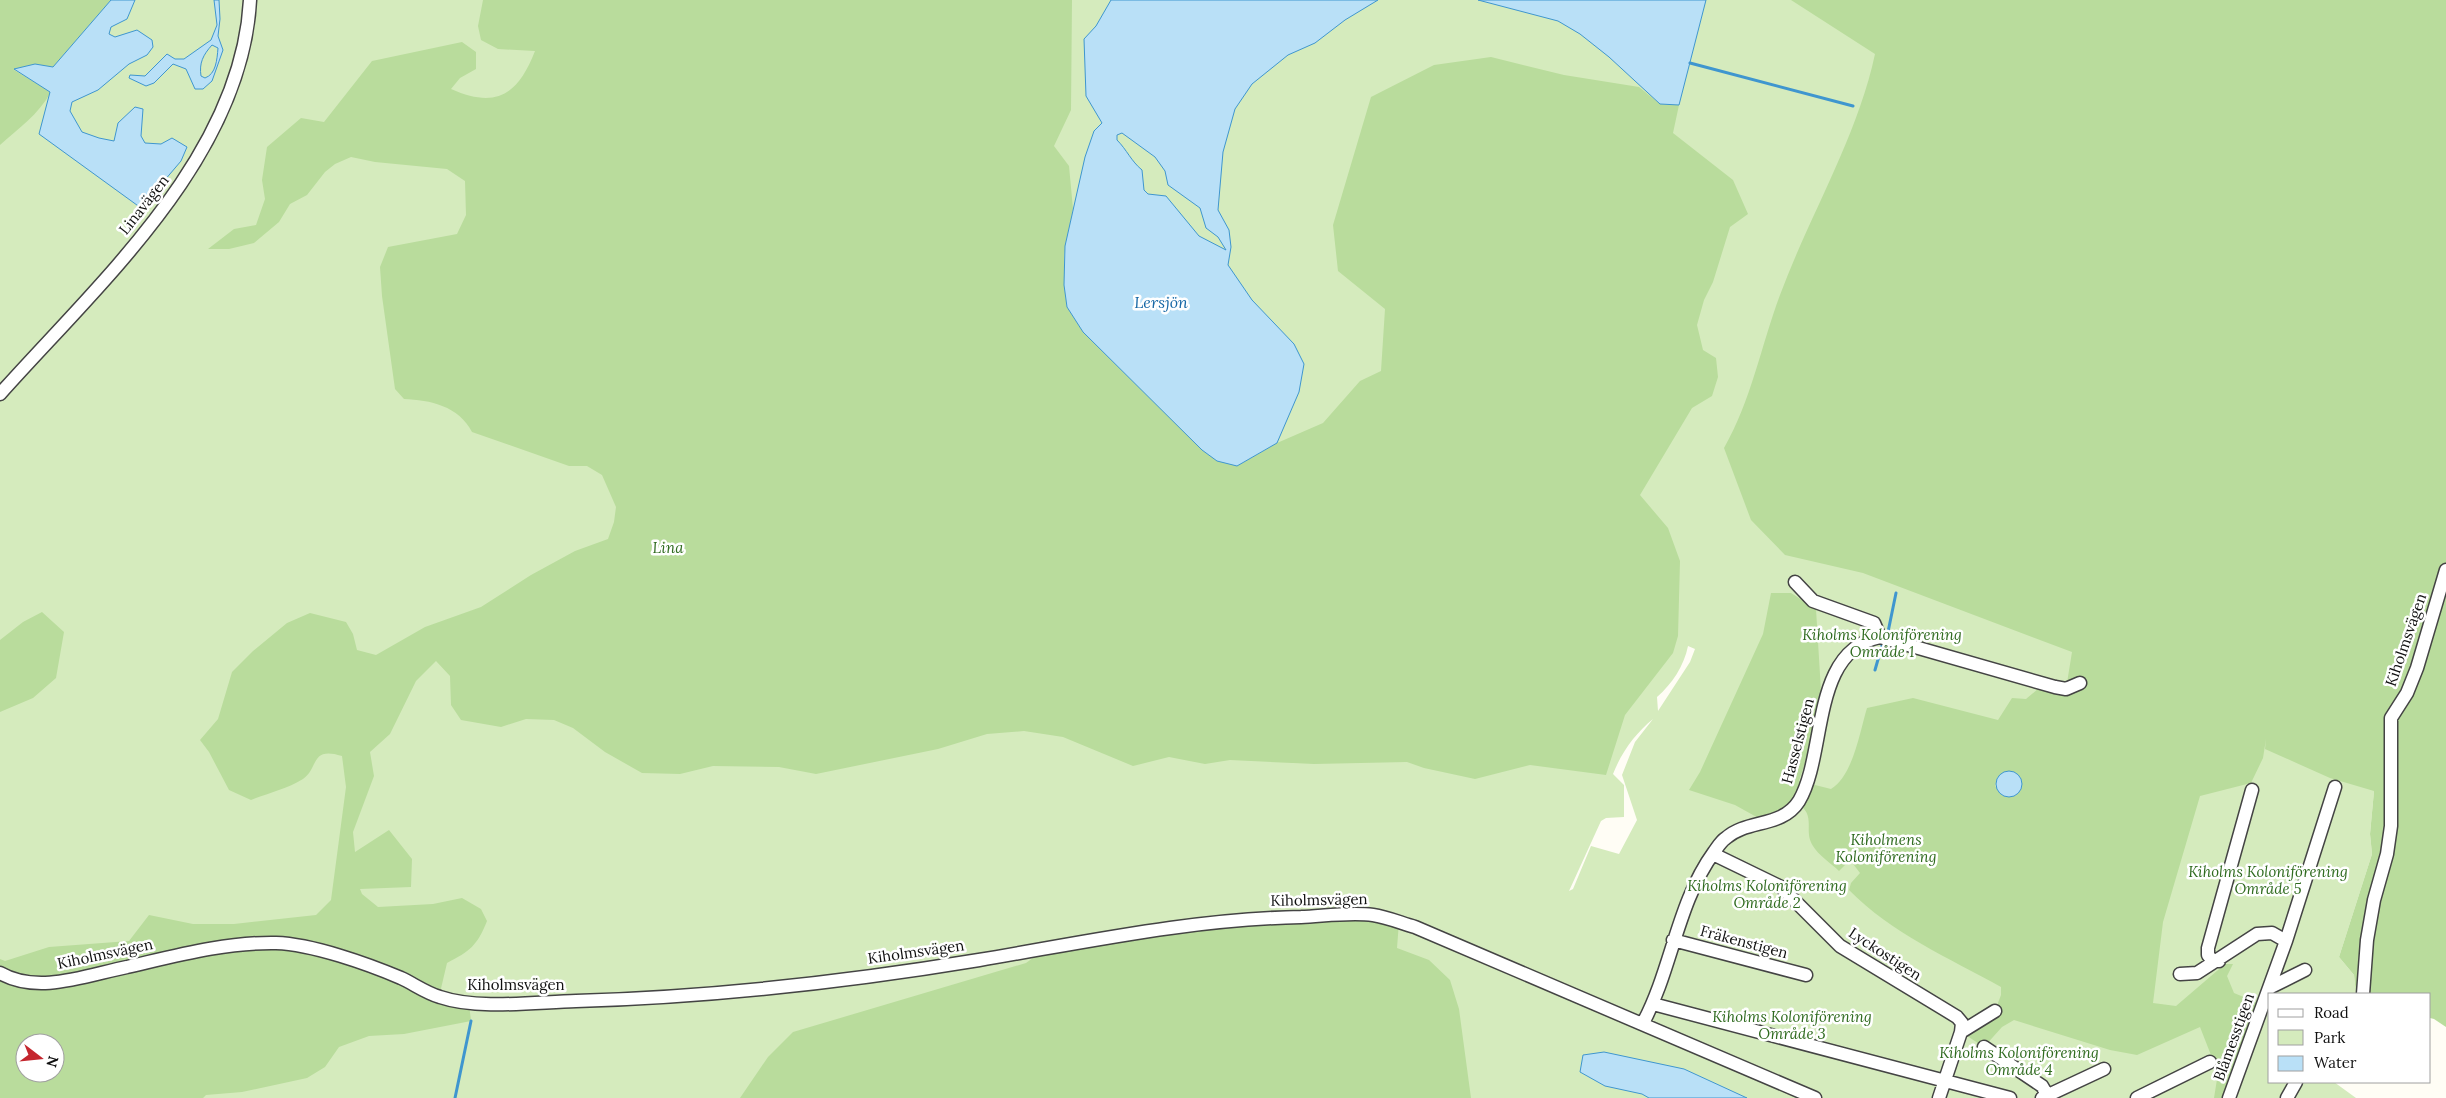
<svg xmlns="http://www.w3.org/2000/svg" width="2446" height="1098" viewBox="0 0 2446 1098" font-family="Lora,serif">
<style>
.green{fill:#d5ebbd;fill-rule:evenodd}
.forest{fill:#b9dc9c;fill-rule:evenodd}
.water{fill:#b9e0f7;stroke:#3f96cf;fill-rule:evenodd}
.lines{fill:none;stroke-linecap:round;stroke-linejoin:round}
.stream{stroke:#3f96cf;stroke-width:3}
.minor-casing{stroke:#444;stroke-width:15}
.minor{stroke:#fff;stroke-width:12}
.labels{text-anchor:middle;stroke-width:5;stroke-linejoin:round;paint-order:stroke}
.street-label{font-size:15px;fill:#111;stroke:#fff}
.park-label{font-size:15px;font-style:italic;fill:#2f6b1f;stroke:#fff}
.water-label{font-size:16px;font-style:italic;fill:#1768a6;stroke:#fff}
</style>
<rect width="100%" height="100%" fill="#fffdf5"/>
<path class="green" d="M0 0H2446V550L2374 791 2370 834 2372 854 2339 957 2354 975 2356 994H2270V1082H2334L2356 1098H0ZM1688 646 1695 649 1690 662 1658 711 1657 697C1672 684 1684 666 1688 646ZM1653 719 1635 742 1622 775 1637 820 1619 854 1591 846 1573 889 1569 891 1601 821 1606 818 1624 817V785L1613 774C1622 751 1636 733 1653 719ZM25 1043H55V1073H25Z"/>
<path class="forest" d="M0 0H111L53 67 35 64 14 70 51 92C38 115 19 128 0 145Z
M483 0H1072L1071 110 1054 146 1069 166 1073 209 1064 256V285L1067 307 1083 332 1113 360 1237 466 1277 443 1323 423 1360 381 1381 371 1385 309 1338 271 1333 225 1371 97 1434 65 1491 57 1564 75 1639 87 1660 104 1679 105 1673 133 1733 180 1748 214 1730 227 1713 282 1704 300 1697 325 1703 350 1716 358 1718 377 1712 396 1692 408 1640 495 1668 528 1680 561 1678 636 1673 653 1625 715 1606 775 1530 765 1475 779 1424 768 1407 762 1314 764 1230 760 1205 764 1169 757 1133 766 1063 737 1024 731 987 734 938 749 816 774 779 767 713 766 680 774 642 773 605 752 573 728 554 720 526 719 501 727 461 720 451 705 450 676 436 661 416 681 390 734 370 752 374 776 353 832 355 852 389 830 412 859 411 887 360 889 362 894 378 907 433 904 462 898 481 909 487 921C477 946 470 951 447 963L439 997 469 1004 471 1021 404 1034 369 1036 339 1047 325 1067 307 1078 242 1092 206 1095 203 1098H0V959L5 961 49 947 129 941 149 915 193 924H234L316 915 331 900 346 787 342 756C310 746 319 768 303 779 287 789 268 793 251 800L229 790 209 752 200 740 218 719 232 672 253 651 287 623 310 613 346 622 353 634 357 650 376 655 425 627 481 607 531 575 575 551 608 539 614 522 616 507 602 475 587 466H569L472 432C459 406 430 400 404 399L395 389 382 296 380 267 388 247 457 234 466 215 465 181 447 169 375 162 351 157 335 164 325 172 307 195 290 204 279 222 254 243 229 249H208L234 229 256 225 265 199 262 180 267 147 301 118 324 122 372 61 462 42 476 52V69L460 78 451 89C496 109 518 95 535 51L498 49 481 40 478 26ZM25 1043H55V1073H25Z
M1791 0H2446V1027L2434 1019 2430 1018V994H2356L2354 975 2339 957 2372 854 2370 834 2374 791 2330 778 2265 749 2266 739 2263 758 2251 783 2200 796 2163 922 2153 1003 2176 1006 2225 964H2233L2227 976 2234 993 2258 1003 2226 1098H2214L2218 1073 2200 1027 2137 1055 2110 1050 2014 1020 2002 1027 1984 1047 1961 1032 1995 1011 2001 995V987C1949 958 1891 933 1849 890L1851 883 1860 873 1850 860 1839 871C1832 864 1818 855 1813 846 1802 829 1819 815 1794 801L1787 808 1762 820 1735 805 1689 790 1700 772 1763 634 1771 593H1791L1816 609 1821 691 1810 748 1799 781 1831 789C1853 776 1860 731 1867 708L1913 698 1998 720 2012 698 2026 699 2038 689H2066L2072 652 1863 573 1785 555 1751 520 1724 448C1751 401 1761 346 1780 295 1810 214 1857 138 1875 54ZM2016 773 2021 780 2016 795 2007 797 1995 786 1997 778Z
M42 612 64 632 56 678 33 698 0 712V640L23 622Z
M1373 915 1399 922 1397 948 1429 960 1450 980 1459 1009 1471 1098H740L768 1057 793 1032 1026 963 1048 947 1116 935Z"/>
<path class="water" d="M111 0H135L127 19 111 27 109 34 115 37 137 30 152 40 153 47 147 55 129 64 98 90 72 102 70 111 82 132 99 138 114 141 118 123 135 107 143 109 141 136 145 143 161 144 172 138 187 147 181 161 141 208 39 134 50 92 14 69 35 64 53 67Z
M214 0H219L220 19 218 36 223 50 212 81 203 89H195L186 69 173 64 154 83 146 86 129 78 130 75 145 76 167 54 175 59H184L211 40 217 25ZM212 45 218 48C217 60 216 74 205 78L201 76C199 63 203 55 212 45Z
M1111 0H1378L1345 20 1315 43 1288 55 1252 84 1235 109 1223 152 1218 210 1229 230 1231 247 1228 265 1252 300 1294 344 1304 364 1299 392 1277 443 1237 466 1217 461 1202 450 1083 332 1067 307 1064 285 1065 246 1085 157 1094 131 1102 123 1086 96 1084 39 1096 26ZM1122 133 1155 157 1165 171 1168 185 1200 208 1206 228 1218 237 1226 250 1199 236 1166 196 1148 194 1144 190 1142 170C1131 161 1127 150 1117 140V135Z
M1478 0H1706L1679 105 1660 104 1609 57 1580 34 1558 21Z
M1996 784a13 13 0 1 1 26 0a13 13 0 1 1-26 0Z
M1604 1052 1684 1069 1747 1098H1649L1642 1094 1605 1086 1580 1072 1583 1055Z"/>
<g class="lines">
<path class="stream" d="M1690 63 1853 106
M1888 632 1896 593
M1875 670 1883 642
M455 1098 471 1021"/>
<g class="minor-casing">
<path id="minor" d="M0 394C98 284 242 157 250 0
M1795 582 1813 601 1874 623 1880 637
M1713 854 1781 887 1840 946 1957 1017 1962 1023 1961 1032
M1673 940 1806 975
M2286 941 2335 787
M2219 961 2212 960 2208 955V948L2252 790
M0 973C38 995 87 975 127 967 175 956 226 942 276 943 312 944 368 964 401 978 414 984 426 993 440 997 478 1010 536 1002 576 1001 711 997 846 982 979 960 1086 942 1192 919 1301 917 1324 916 1350 912 1373 915 1387 917 1401 923 1415 927L1815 1098
M2180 974 2197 973 2257 934 2272 933 2286 941 2229 1098
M2269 988 2305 970
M2363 994 2367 940 2374 900 2387 854 2391 826V718L2407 693 2417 668 2446 570
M1653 1004 2010 1098
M1643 1023C1672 969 1677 903 1714 852 1717 848 1721 841 1726 838 1747 819 1782 828 1799 801 1827 754 1810 651 1880 637L2055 687 2066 689 2080 683
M1984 1047 2042 1086 2049 1098
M1939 1098 1961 1032 1995 1011
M2042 1098 2104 1069
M2137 1098 2210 1062
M2287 1098 2296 1082"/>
</g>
<use href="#minor" class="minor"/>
</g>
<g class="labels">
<g class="street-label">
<text transform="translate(144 205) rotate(-52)" y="5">Linavägen</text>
<text transform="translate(2406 640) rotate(-71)" y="5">Kiholmsvägen</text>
<text transform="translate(1798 741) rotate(-75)" y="5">Hasselstigen</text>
<text transform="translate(1319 900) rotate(-1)" y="5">Kiholmsvägen</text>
<text transform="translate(1744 942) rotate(15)" y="5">Fräkenstigen</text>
<text transform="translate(916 952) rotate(-8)" y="5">Kiholmsvägen</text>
<text transform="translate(105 954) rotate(-12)" y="5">Kiholmsvägen</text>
<text transform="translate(1885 954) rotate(33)" y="5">Lyckostigen</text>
<text x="516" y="990">Kiholmsvägen</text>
<text transform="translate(2234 1037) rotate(-70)" y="5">Blåmesstigen</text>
</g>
<g class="park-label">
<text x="668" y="553">Lina</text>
<text x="1882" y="640">Kiholms Koloniförening<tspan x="1882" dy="17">Område 1</tspan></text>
<text x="1886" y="845">Kiholmens<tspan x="1886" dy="17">Koloniförening</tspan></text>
<text x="2268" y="877">Kiholms Koloniförening<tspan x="2268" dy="17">Område 5</tspan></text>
<text x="1767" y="891">Kiholms Koloniförening<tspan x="1767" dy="17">Område 2</tspan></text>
<text x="1792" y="1022">Kiholms Koloniförening<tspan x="1792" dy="17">Område 3</tspan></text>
<text x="2019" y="1058">Kiholms Koloniförening<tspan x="2019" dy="17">Område 4</tspan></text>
</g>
<g class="water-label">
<text x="1161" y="308">Lersjön</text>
</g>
</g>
<rect x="2268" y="993" width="162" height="90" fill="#ffffff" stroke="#a0a0a0"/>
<rect x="2278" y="1009" width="25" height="8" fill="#ffffff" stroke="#a0a0a0"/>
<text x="2314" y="1018" font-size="15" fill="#111111">Road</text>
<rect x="2278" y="1030" width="25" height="15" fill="#d5ebbd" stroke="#a0a0a0"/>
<text x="2314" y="1043" font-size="15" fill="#111111">Park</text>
<rect x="2278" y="1056" width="25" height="15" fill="#b9e0f7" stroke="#a0a0a0"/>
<text x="2314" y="1068" font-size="15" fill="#111111">Water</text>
<g transform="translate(40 1058) rotate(106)"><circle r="24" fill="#ffffff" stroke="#a0a0a0"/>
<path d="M0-4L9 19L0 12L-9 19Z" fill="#c4262e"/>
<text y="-8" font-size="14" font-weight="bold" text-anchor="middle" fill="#111111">N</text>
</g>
</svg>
